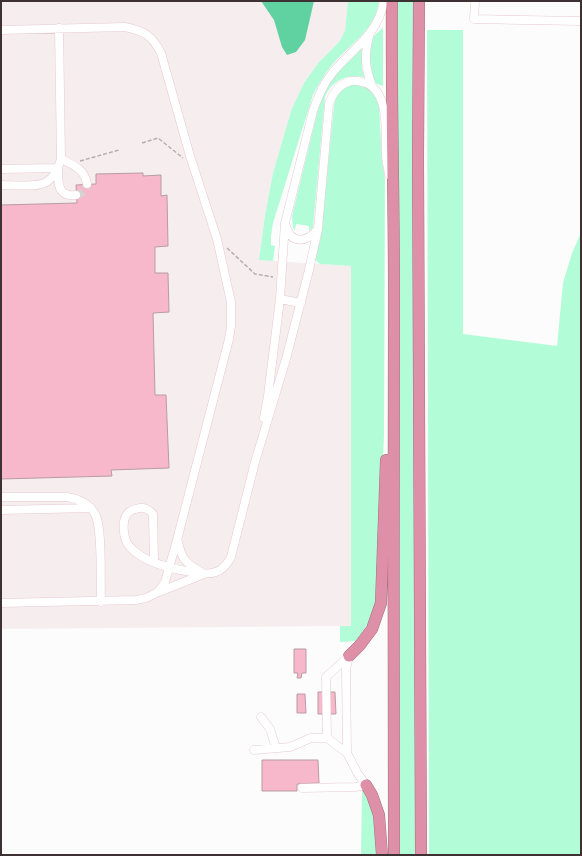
<svg xmlns="http://www.w3.org/2000/svg" width="582" height="856" viewBox="0 0 582 856" font-family="Merriweather,serif">
<style>
.built{fill:#f6edef}
.green{fill:#b2fdd8}
.water{fill:#60d1a0}
.building{fill:#f7b8cb;stroke:#b89ba3}
.lines{fill:none;stroke-linecap:round;stroke-linejoin:round}
.minor-tunnel{stroke:#d6d3d4;stroke-width:8;stroke-dasharray:8 4;stroke-linecap:butt}
.minor-casing{stroke:#e7c9d1;stroke-width:9}
.highway-casing{stroke:#a56f7f;stroke-width:12}
.path{stroke:#b3afb0;stroke-width:1.5;stroke-dasharray:4 2;stroke-linecap:butt}
.minor{stroke:#fff;stroke-width:8}
.highway{stroke:#dd90a8;stroke-width:11}
</style>
<rect width="100%" height="100%" fill="#fcfcfc"/>
<path class="built" d="M1 1H348L345 31 339 42 319 62 291 111 273 173 265 215 259 260 351 266V626L1 629Z"/>
<path class="green" d="M348 1H379C376 31 348 45 331 66 324 75 318 85 313 95L273 223 271 236V245L275 246 273 261 259 260 265 215 273 173 291 111 304 83 319 62 339 42 345 31Z
M396 1H414L417 855H399Z
M383 28V86C383 86 377 84 377 84 368 79 366 50 370 42 373 36 378 32 383 28Z
M427 30H463V334L557 346 563 283 572 253 581 233V855H429Z
M362 48V69L365 77C347 74 332 80 325 97L313 227 309 231V226L296 224 295 230 293 228 292 216 319 105 324 93 330 82 339 70Z
M358 84 365 86 371 91 376 97 379 105 382 160 385 180 384 436 377 592C373 614 370 623 356 641L340 642V626H351V266L320 264 315 260 321 235 334 105C338 90 342 86 358 84Z
M362 791 371 802 376 818 377 855H361Z"/>
<path class="water" d="M261 1H314L305 40 296 52 287 55 282 47 274 20Z"/>
<path class="building" d="M143 173V176L161 175V196L167 195 168 246 155 247V273H168L169 312 153 313 155 395H166L169 468 111 470 112 476 1 479V205L77 203 76 185 96 184V174Z
M294 649H306V673H302L301 678H297L298 673H294Z
M318 692H335L336 714H318Z
M297 694H305L306 713H297Z
M262 760H318L319 783 297 784V791H262Z"/>
<g class="lines">
<path class="minor-tunnel" d="M76 195C83 193 86 191 87 184"/>
<g class="minor-casing">
<path id="minor" d="M475 1 474 19 581 21
M1 30 125 27C144 31 152 35 161 53L190 156 217 239 231 302V326L229 339 177 540 165 582 158 592 146 598 136 600 1 603
M369 36C364 56 365 67 372 86
M61 159C73 165 85 169 87 184
M58 168C58 176 57 191 66 194 69 196 73 195 76 195
M1 169 58 168
M1 185C12 185 40 188 48 181 55 176 59 166 61 159L59 28
M286 226C291 244 306 243 317 230
M280 299 301 303
M264 418 268 396 280 299 285 223 313 111C318 97 323 84 333 72 353 48 378 35 384 1
M1 497H67C79 499 89 503 95 514 103 528 100 583 101 602
M1 510 91 508
M178 542C182 560 185 562 201 572
M154 562 153 514C149 510 145 507 140 508 135 509 132 509 128 513 121 520 123 540 130 547 144 563 172 569 192 572 210 575 222 575 231 557L255 462 286 359 309 270 318 229 329 104C333 92 339 84 351 81 356 80 361 82 366 83 390 93 385 133 386 153 386 161 388 168 389 175
M159 592 204 574
M261 717 270 729 276 748
M327 738 326 677 349 656
M254 750 290 747 311 738H327L347 753
M302 788 355 787 366 785 358 774 347 753 346 669 349 656"/>
</g>
<g class="highway-casing">
<path id="highway" d="M392 1C391 98 394 196 394 293 394 480 393 668 394 855
M419 1 418 158 421 855
M349 656 360 645 372 629 381 603 386 460
M366 785 372 795 379 815 382 855"/>
</g>
<path class="path" d="M142 143 158 138 183 158
M80 161 119 150
M227 248 255 274 273 277"/>
<use href="#minor" class="minor"/>
<use href="#highway" class="highway"/>
</g>
<rect width="582" height="856" fill="none" stroke="#3d3134" stroke-width="4"/>
</svg>
